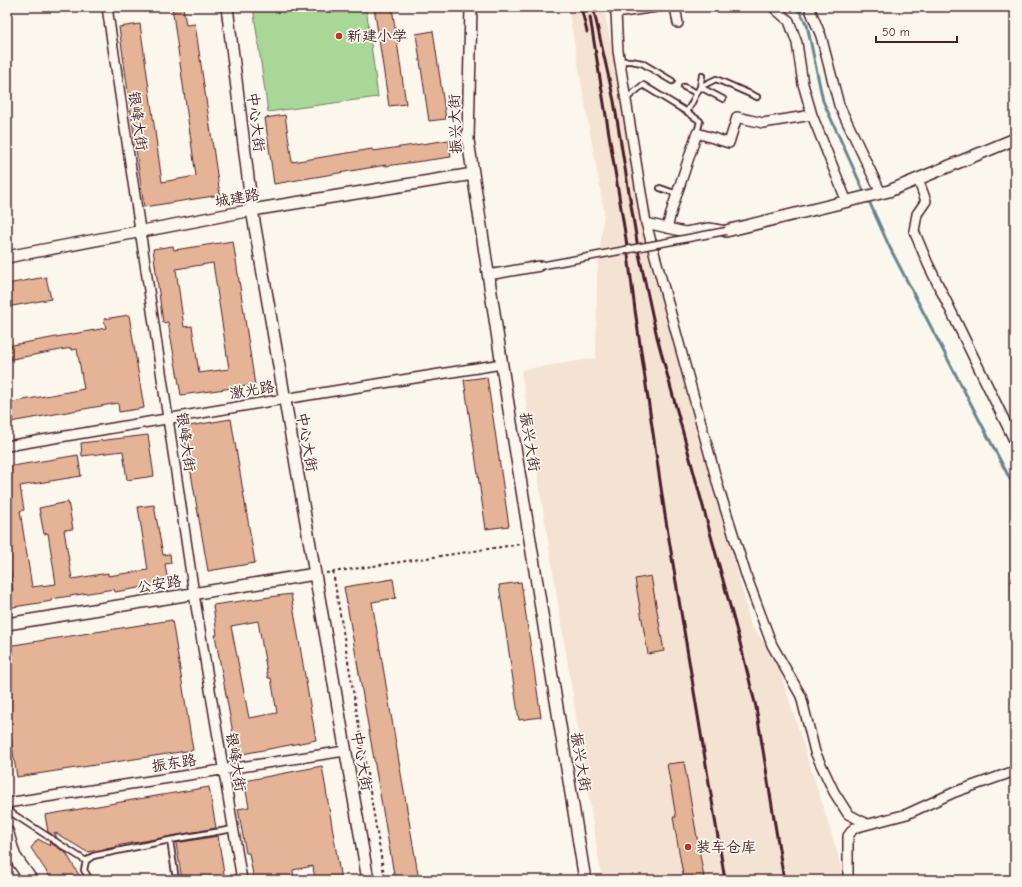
<svg xmlns="http://www.w3.org/2000/svg" width="1022" height="887" viewBox="0 0 1022 887" font-family="'Comic Neue','LXGW WenKai TC',sans-serif">
<style>
.built{fill:#f4e3d2}
.pitch{fill:#a8d797;stroke:#797b61}
.lines{fill:none;stroke-linecap:round;stroke-linejoin:round}
.stream{stroke:#678592;stroke-width:3}
.building{fill:#e5b496;stroke:#4a1f2b;fill-rule:evenodd}
.service-casing{stroke:#4a1f2b;stroke-width:8}
.minor-casing{stroke:#4a1f2b;stroke-width:12}
.tertiary-casing{stroke:#4a1f2b;stroke-width:14}
.secondary-casing{stroke:#4a1f2b;stroke-width:15}
.path{stroke:#4a1f2b;stroke-width:2;stroke-dasharray:3 3;stroke-linecap:butt}
.service{stroke:#fbf7ec;stroke-width:4.5}
.minor{stroke:#fbf7ec;stroke-width:9}
.tertiary{stroke:#fbf7ec;stroke-width:11}
.secondary{stroke:#fbf7ec;stroke-width:12}
.rail{stroke:#4a1f2b;stroke-width:3}
.pedestrian-bridge-casing{stroke:#4a1f2b;stroke-width:9;stroke-linecap:butt}
.pedestrian-bridge{stroke:#fbf7ec;stroke-width:6}
.poi-dot{fill:#c8321e;stroke:#fbf7ec;stroke-width:1.5}
.labels{text-anchor:middle;stroke-width:3.5;stroke-linejoin:round;paint-order:stroke}
.poi-label{font-size:15px;fill:#4a1f2b;stroke:#fbf7ec;text-anchor:start}
.street-label{font-size:15px;fill:#4a1f2b;stroke:#fbf7ec}
</style>
<rect width="100%" height="100%" fill="#fbf7ec"/>
<filter id="ink" filterUnits="userSpaceOnUse"><feTurbulence type="fractalNoise" baseFrequency=".025" numOctaves="2"/><feDisplacementMap in="SourceGraphic" scale="8" xChannelSelector="R" yChannelSelector="G"/><feConvolveMatrix kernelMatrix="1 2 1 2 8 2 1 2 1" color-interpolation-filters="sRGB"/></filter>
<g filter="url(#ink)">
<path class="built" d="M568 7H604L651 260 659 259 751 626 775 655 838 854 843 880H602L521 370 596 358 597 275 604 211Z"/>
<path class="pitch" d="M253 7H366L378 97 268 112Z"/>
<g class="lines">
<path class="stream" d="M794 7 800 12 807 25 823 101 865 194
M868 199 890 248 1011 481 1013 757 1015 824"/>
</g>
<path class="building" d="M172 7H183L186 25 195 24 220 195 144 207 119 27 140 24 162 182 196 176Z
M374 7H392L406 104 389 106Z
M433 31 446 119 429 121 416 34Z
M285 115 292 162 372 149 373 151 449 140 451 157 386 166V165L274 184 265 118Z
M233 241 255 385 181 395 168 322 163 323 153 249 173 246 174 250ZM213 263 229 369 199 373 192 326 184 327 176 269Z
M46 277 51 299 7 307V284Z
M129 315 144 408 119 412 118 403 10 422 7 403 84 389 77 349 71 350V348L7 360V346L106 328 104 319Z
M487 377 509 526 486 529 464 380Z
M231 419 255 563 208 571 183 427Z
M148 435 154 476 127 480 123 451 82 456 81 443Z
M78 455 81 476 20 486 24 510 20 511 32 587 56 584 48 533 44 534 39 508 68 502 73 529 64 530 72 579 108 573V576L148 570 138 507 154 505 163 555 170 554 171 563 165 564 168 583 115 592 114 589 51 599 52 601 7 608V591L13 590 7 549V467Z
M651 576 664 651 648 654 635 579Z
M393 579 396 598 372 602 419 880H395L344 587Z
M521 582 541 717 519 720 499 585Z
M291 594 316 740 237 755 215 635H217L213 605ZM258 621 268 678H271L277 713 249 718 231 626Z
M172 620 193 750 17 777 7 714V646Z
M684 762 704 878 689 880H684L673 817H676L667 764Z
M322 766 341 880H315L313 866 293 870 294 880H254L249 853H246L238 809 249 807 244 781Z
M209 787 216 828 116 846 117 847 87 852 54 832 57 838 48 832 45 815Z
M218 836 225 880H182L176 843Z
M38 839 50 846 49 842 66 853 82 880H52L31 848Z"/>
<g class="lines">
<g class="service-casing">
<path id="service" d="M620 61H631L642 63 672 81
M702 76 700 87 723 99
M684 87 697 93
M626 99 643 85 687 112
M697 133 700 121 687 112 700 87 716 79 757 97
M660 188 677 194
M7 810 86 861 84 870 90 880
M170 840 176 880
M86 861 93 856 170 840 233 829"/>
</g>
<g class="minor-casing">
<path id="minor" d="M107 7 194 594 242 880
M613 7 616 13 618 51 646 223 685 232 709 228 726 231
M675 7 678 23
M773 7 789 21 797 43 803 84 812 115
M809 7 821 36 839 105 881 193
M616 13 656 7
M918 179 926 201 917 214 914 231 928 264 1015 442
M646 223 719 489 747 578 772 645 801 696 815 752 834 792 848 814 867 824
M667 228 673 206 697 133 729 143 737 117 763 123 812 115 847 202
M488 275 540 266
M7 446 284 399 502 364
M7 803 345 751
M848 880V836L854 828 907 814 955 792 1015 771"/>
</g>
<g class="tertiary-casing">
<path id="tertiary" d="M227 7 252 210 368 880
M471 7 468 140 504 379 585 880
M726 231 889 191 1015 139
M7 257 252 210 473 174
M7 624 315 574"/>
</g>
<g class="secondary-casing">
<path id="secondary" d="M7 832 14 856 31 880"/>
</g>
<path class="path" d="M333 572 385 880
M326 573 521 544"/>
<use href="#service" class="service"/>
<use href="#minor" class="minor"/>
<use href="#tertiary" class="tertiary"/>
<use href="#secondary" class="secondary"/>
<path class="rail" d="M581 7 587 32
M593 7 614 101 639 254 657 337 739 639 756 707 784 880
M590 17 626 239 635 310 665 515 725 880"/>
<g class="pedestrian-bridge-casing">
<path id="pedestrian-bridge" d="M540 266 726 231"/>
</g>
<use href="#pedestrian-bridge" class="pedestrian-bridge"/>
</g>
</g>
<g class="poi-dot">
<circle cx="339" cy="36" r="4"/>
<circle cx="688" cy="847" r="4"/>
</g>
<g class="labels">
<g class="poi-label">
<text x="347" y="41">新建小学</text>
<text x="696" y="852">装车仓库</text>
</g>
<g class="street-label">
<text transform="translate(138 121) rotate(82)" y="5">银峰大街</text>
<text transform="translate(256 122) rotate(83)" y="5">中心大街</text>
<text transform="translate(455 124) rotate(-92)" y="5">振兴大街</text>
<text transform="translate(237 198) rotate(-10)" y="5">城建路</text>
<text transform="translate(252 390) rotate(-10)" y="5">激光路</text>
<text transform="translate(186 442) rotate(82)" y="5">银峰大街</text>
<text transform="translate(307 442) rotate(80)" y="5">中心大街</text>
<text transform="translate(530 442) rotate(81)" y="5">振兴大街</text>
<text transform="translate(159 584) rotate(-9)" y="5">公安路</text>
<text transform="translate(362 761) rotate(80)" y="5">中心大街</text>
<text transform="translate(236 762) rotate(81)" y="5">银峰大街</text>
<text transform="translate(581 762) rotate(81)" y="5">振兴大街</text>
<text transform="translate(174 763) rotate(-9)" y="5">振东路</text>
</g>
</g>
<rect width="1022" height="887" fill="none" stroke="#fbf7ec" stroke-width="24"/>
<rect x="12" y="12" width="998" height="863" fill="none" stroke="#4a1f2b" stroke-width="1.5" filter="url(#ink)"/>
<path d="M876 36v6h81v-6" fill="none" stroke="#4a1f2b" stroke-width="2"/>
<text x="882" y="36" font-size="12" fill="#4a1f2b" stroke="#fbf7ec" stroke-width="3" paint-order="stroke">50 m</text>
</svg>
